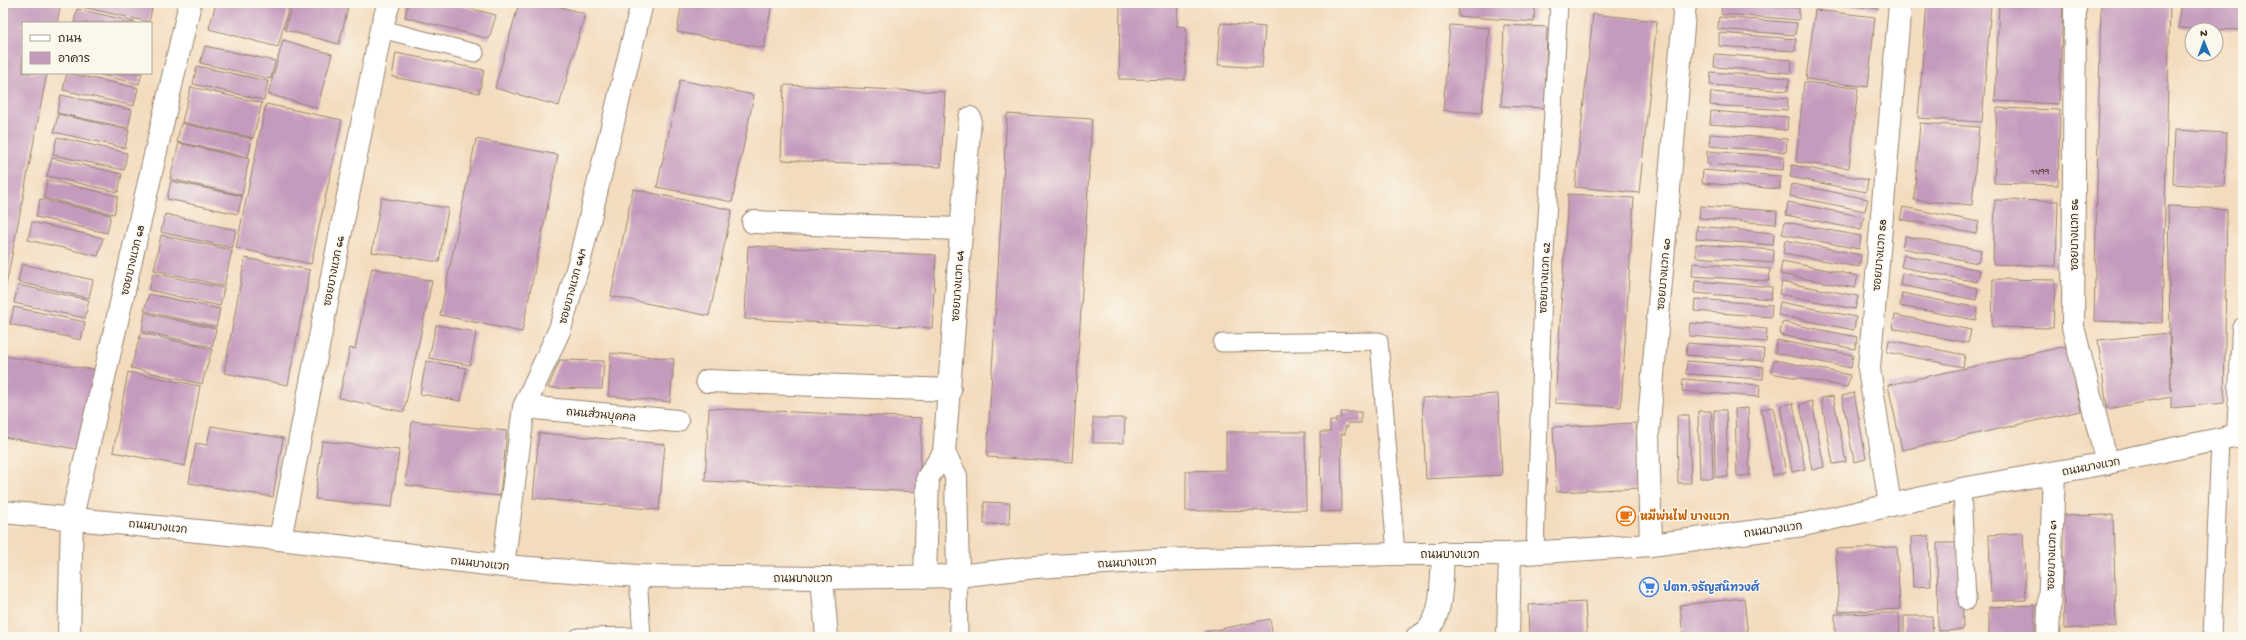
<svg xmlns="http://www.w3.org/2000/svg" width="2246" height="640" viewBox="0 0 2246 640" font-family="'Gochi Hand','Playpen Sans Thai',sans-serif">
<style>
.building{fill:#c59bbd}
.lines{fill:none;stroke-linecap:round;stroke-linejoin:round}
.service-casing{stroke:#97836e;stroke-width:19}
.minor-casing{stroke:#97836e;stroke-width:24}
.secondary-casing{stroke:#97836e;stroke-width:24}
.service{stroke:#fff;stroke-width:17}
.minor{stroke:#fff;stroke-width:22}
.secondary{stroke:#fff;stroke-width:22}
.labels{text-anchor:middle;stroke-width:3;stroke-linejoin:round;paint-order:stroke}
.number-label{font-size:9px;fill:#5e4646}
.street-label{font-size:11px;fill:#3b2a1e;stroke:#fbf7ec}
.food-label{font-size:11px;font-weight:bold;fill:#c56008;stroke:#fbf7ec;text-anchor:start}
.shop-label{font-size:11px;font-weight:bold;fill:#366cbe;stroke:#fbf7ec;text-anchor:start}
</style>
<rect width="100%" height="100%" fill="#fbf7ec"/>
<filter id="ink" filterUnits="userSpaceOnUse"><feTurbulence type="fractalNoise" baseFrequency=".025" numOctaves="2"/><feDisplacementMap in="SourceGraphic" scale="8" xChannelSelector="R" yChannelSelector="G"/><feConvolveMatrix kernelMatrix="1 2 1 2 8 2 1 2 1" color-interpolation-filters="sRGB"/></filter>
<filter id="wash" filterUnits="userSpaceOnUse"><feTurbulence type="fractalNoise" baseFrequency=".012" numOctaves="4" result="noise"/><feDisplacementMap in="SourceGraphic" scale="16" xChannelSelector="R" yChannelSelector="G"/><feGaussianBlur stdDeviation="0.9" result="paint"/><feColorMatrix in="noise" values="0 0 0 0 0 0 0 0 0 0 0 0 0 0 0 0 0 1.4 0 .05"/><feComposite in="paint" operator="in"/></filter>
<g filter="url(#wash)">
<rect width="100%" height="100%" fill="#f3dcbe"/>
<g id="blocks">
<path class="building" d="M3 3H61L57 23H23V73H47L4 296Z
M79 3H147L153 4 149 22 78 6Z
M216 3H290L278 47 209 29Z
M292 3H349L339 44 285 30Z
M408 3H449L496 15 489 39 405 17Z
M519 3H547L585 14 559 106 495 88Z
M682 3H772L764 48 677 32Z
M1120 3H1178L1177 26 1186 27 1185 80 1119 79Z
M1459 3H1535L1534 22 1458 16Z
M1634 3H1662L1661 6Z
M1722 3 1799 8V20L1721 14Z
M1826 3H1878V9Z
M1927 3H1991L1982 122 1918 118Z
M1999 3H2063L2059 104 1995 101Z
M2101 3H2170L2162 323 2094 321Z
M2180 3H2243V30L2179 28Z
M77 9 135 22V23H74Z
M1815 10 1875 17 1868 87 1806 79Z
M1593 14 1657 21 1639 193 1575 187Z
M1719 17 1797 23 1795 35 1718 29Z
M1221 23 1265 27 1262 68 1218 65Z
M1450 25 1489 28 1482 113 1443 110Z
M1504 25 1547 27 1545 108 1501 106Z
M1719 33 1796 39 1795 51 1719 46Z
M283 40 332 54 317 108 268 94Z
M205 46 275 61 271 79 200 63Z
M396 53 484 70 479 93 392 77Z
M1715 54 1792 60 1791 73 1714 67Z
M197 66 268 81 264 100 193 84Z
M1711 72 1789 78 1788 91 1710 85Z
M67 73 138 88 134 106 63 90Z
M93 73H142L139 84Z
M680 80 754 95 732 202 657 187Z
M1804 82 1858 88 1849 168 1796 162Z
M784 85 945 92 941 167 781 160Z
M191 87 262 103 253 138 182 122Z
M1711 92 1788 98 1787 110 1710 105Z
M61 95 132 110 128 128 57 113Z
M266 104 342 120 311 264 236 248Z
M1997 108 2060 110 2058 185 1994 183Z
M1711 111 1788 117 1787 130 1710 124Z
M58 114 129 130 125 148 54 132Z
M1007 114 1092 119 1072 462 987 457Z
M181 123 252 139 248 157 177 142Z
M1920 123 1979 127 1972 205 1914 200Z
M2175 130 2227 133 2224 187 2173 184Z
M1710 134 1787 139 1786 152 1709 146Z
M57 137 127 153 124 170 53 155Z
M476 139 558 155 522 332 440 315Z
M179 143 249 159 242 195 170 179Z
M1707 151 1784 157 1783 170 1707 164Z
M52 158 122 174 118 192 47 176Z
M1792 165 1868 180 1866 192 1790 177Z
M1703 170 1780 176V189L1702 183Z
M47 180 118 196 114 214 44 198Z
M171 181 242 196 238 214 167 199Z
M1792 184 1868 199 1865 211 1790 196Z
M633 189 732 210 709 316 611 296Z
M1568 194 1634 198 1621 407 1555 403Z
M381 198 448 208 439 262 372 252Z
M40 199 111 215 107 233 36 217Z
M1995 200 2058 201 2056 266 1993 264Z
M1788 202 1864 217 1861 230 1786 215Z
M1700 206 1777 211 1776 224 1699 218Z
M2168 206 2227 209 2224 403 2171 408V397L2107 409 2098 340 2169 333 2171 391Z
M1903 207 1979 222 1976 234 1900 219Z
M165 214 236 230 232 248 161 232Z
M32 222 103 238 98 256 28 240Z
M1785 222 1861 236 1859 249 1782 234Z
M1697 226 1774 233 1773 245 1696 239Z
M161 235 232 250 224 286 154 270Z
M1905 236 1981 250 1978 263 1902 248Z
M1785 240 1861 255 1859 267 1783 253Z
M1696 244 1774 250 1773 263 1696 257Z
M748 246 936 255 932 328 745 319Z
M1904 255 1980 270 1977 282 1901 267Z
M245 258 310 270 288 385 224 373Z
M1782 261 1858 276 1855 288 1780 274Z
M1693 263 1770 269 1769 281 1692 276Z
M22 264 93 280 89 298 18 282Z
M372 268 432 281 404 412 339 398 350 348 355 349Z
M153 273 224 288 220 306 149 290Z
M1902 273 1978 288 1976 300 1900 285Z
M1993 279 2055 280 2053 328 1992 327Z
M1695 281 1772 287 1771 299 1694 293Z
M1782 282 1858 296 1855 309 1779 294Z
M18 285 89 300 85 318 14 303Z
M1902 293 1978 308 1976 320 1900 306Z
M149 294 220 309 216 327 144 311Z
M1695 299 1772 305 1771 317 1694 311Z
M1780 302 1856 317 1854 330 1778 315Z
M14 307 85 322 81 340 10 324Z
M145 313 216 329 212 347 142 331Z
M1895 315 1971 330 1968 343 1892 328Z
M1782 322 1857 337 1855 349 1780 335Z
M1690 323 1767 329 1766 342 1689 336Z
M436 325 476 332 470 365 429 358Z
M141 333 212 349 202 384 131 368Z
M1777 340 1853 355 1851 368 1775 353Z
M1889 340 1965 355 1963 367 1887 352Z
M1687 343 1764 349 1763 361 1686 355Z
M2067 346 2081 411 1902 450 1888 385Z
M611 353 674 359 670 402 608 396Z
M3 356 96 370 83 450 3 437Z
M560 360 604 361 602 389 548 388Z
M1774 360 1850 375 1847 387 1771 373Z
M426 361 466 368 461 401 420 394Z
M1687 361 1764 367 1763 379 1686 374Z
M128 372 200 386 185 466 113 452Z
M1683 379 1760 385 1759 397 1682 391Z
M1854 393 1866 459 1854 462 1842 396Z
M1498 394 1502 475 1426 479 1422 398Z
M1833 396 1846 462 1833 464 1821 398Z
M1812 401 1824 467 1812 470 1800 404Z
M1793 403 1805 469 1792 472 1780 406Z
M1773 407 1786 473 1773 475 1761 409Z
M709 408 922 418 919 492 705 481Z
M1748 408 1750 475 1737 476 1735 409Z
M1714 410H1726L1728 477H1715Z
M1698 411H1711L1713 478H1700Z
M1341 412H1361V423H1348V427H1345V434H1341L1342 511 1321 512 1320 432H1330V421H1336V418H1341Z
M1677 415H1689L1691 483H1678Z
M1093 418H1125L1124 443H1093Z
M412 421 507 431 500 496 405 485Z
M1636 423 1640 488 1556 492 1553 427Z
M211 426 283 438 273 497 189 483 196 443 207 445Z
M1226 432H1305L1306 510 1186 511V471L1226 470Z
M539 433 665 444 659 510 533 498Z
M322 441 399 450 392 507 315 499Z
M984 502 1010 503 1009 524H984Z
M2113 515 2116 626 2064 629 2062 516Z
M2023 533 2026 600 1991 601 1989 535Z
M1929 536 1931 586 1913 587 1911 537Z
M1937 543H1962L1963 630 1938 631Z
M1897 547 1900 609 1839 612 1836 549Z
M1744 598 1748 637H1683L1680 605Z
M1585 602 1587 637H1529L1528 605Z
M2035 605V637H1989V607Z
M1899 613 1900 637H1835V614Z
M1904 616H1932L1933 637H1904Z
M1270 619 1273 637H1206L1205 632Z"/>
</g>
</g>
<g filter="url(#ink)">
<use href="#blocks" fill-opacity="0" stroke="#97836e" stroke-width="1"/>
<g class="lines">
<g class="service-casing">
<path id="service" d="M381 29 475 53
M1222 343 1379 341 1396 554
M1962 489 1967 601
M1535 553 1543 289 1559 3
M638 576 642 637
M958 576 959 637
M578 637 642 636
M2212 637 2220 440"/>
</g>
<g class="minor-casing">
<path id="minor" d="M2075 3 2073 327 2107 463
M753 222 961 229
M707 381 950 390
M524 407 677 421
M2238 436 2243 329
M944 453 956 476 958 576
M1890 505 1869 369 1900 3
M280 539 381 29 389 3
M1651 545 1648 433 1685 3
M503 566 524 407 560 329 580 259 642 3
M925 577 928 477 944 453 970 118
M822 578 827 637
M69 637 72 517 190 3
M1417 637C1445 627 1441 579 1443 553
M1508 637 1510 554
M2048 637 2054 473"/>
</g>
<g class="secondary-casing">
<path id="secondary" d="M3 512 280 539 503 566 638 576 822 578 958 576 1036 567 1158 560 1396 554H1510L1651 545 1803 525 1962 489 2107 463 2243 434"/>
</g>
<use href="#service" class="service"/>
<use href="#minor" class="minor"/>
<use href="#secondary" class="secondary"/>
</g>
</g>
<defs>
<g id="cafe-ring" transform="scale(1)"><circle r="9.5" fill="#fbf7ec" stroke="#e8710a" stroke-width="1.5"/><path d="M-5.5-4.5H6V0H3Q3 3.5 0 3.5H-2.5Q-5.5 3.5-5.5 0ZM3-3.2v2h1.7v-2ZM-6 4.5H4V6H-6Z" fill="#e8710a"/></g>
<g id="supermarket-ring" transform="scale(1)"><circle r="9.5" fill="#fbf7ec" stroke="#3f7fe0" stroke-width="1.5"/><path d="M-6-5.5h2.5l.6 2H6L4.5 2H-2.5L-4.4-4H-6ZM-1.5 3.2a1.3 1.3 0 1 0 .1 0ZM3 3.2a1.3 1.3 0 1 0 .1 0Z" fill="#3f7fe0"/></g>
</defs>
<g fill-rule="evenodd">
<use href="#cafe-ring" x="1626" y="516"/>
<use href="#supermarket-ring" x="1649" y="587"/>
</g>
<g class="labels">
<g class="number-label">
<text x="2040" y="174">11/99</text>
</g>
<g class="street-label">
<text transform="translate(2074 235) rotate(-90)" y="4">ซอยบางแวก 56</text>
<text transform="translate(1879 255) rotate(-85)" y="4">ซอยบางแวก 58</text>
<text transform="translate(132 260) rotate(-77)" y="4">ซอยบางแวก 68</text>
<text transform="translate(333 271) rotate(-79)" y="4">ซอยบางแวก 66</text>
<text transform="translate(1663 274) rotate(-85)" y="4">ซอยบางแวก 60</text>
<text transform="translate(1544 278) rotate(-87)" y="4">ซอยบางแวก 62</text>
<text transform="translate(572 286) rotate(-75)" y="4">ซอยบางแวก 64/1</text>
<text transform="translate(957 286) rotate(-86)" y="4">ซอยบางแวก 64</text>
<text transform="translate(601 414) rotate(5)" y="4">ถนนส่วนบุคคล</text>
<text transform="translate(2091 466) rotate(-11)" y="4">ถนนบางแวก</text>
<text transform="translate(158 526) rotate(6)" y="4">ถนนบางแวก</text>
<text transform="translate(1773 529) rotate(-8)" y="4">ถนนบางแวก</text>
<text x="1450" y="558">ถนนบางแวก</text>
<text transform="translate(2051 555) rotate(-88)" y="4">ซอยบางแวก 61</text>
<text transform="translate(1127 562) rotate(-3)" y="4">ถนนบางแวก</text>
<text transform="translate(480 563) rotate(6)" y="4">ถนนบางแวก</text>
<text x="803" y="582">ถนนบางแวก</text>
</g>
<g class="food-label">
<text x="1640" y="520">หมีพ่นไฟ บางแวก</text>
</g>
<g class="shop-label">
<text x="1663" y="591">ปตท.จรัญสนิทวงศ์</text>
</g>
</g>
<rect width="2246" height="640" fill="none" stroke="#fbf7ec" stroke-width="16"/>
<rect x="22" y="22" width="130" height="52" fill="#fbf7ec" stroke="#aea59a"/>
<rect x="30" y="35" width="20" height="6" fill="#ffffff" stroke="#aea59a"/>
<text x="58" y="42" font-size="12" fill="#3b2a1e">ถนน</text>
<rect x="30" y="52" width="20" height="12" fill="#c59bbd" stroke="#aea59a"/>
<text x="58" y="62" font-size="12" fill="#3b2a1e">อาคาร</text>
<g transform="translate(2204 42) rotate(359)"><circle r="19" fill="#fbf7ec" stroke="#aea59a"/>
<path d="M0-3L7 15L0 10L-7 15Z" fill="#1f6fb2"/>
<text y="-6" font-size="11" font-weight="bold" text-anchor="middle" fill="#3b2a1e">N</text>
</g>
</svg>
